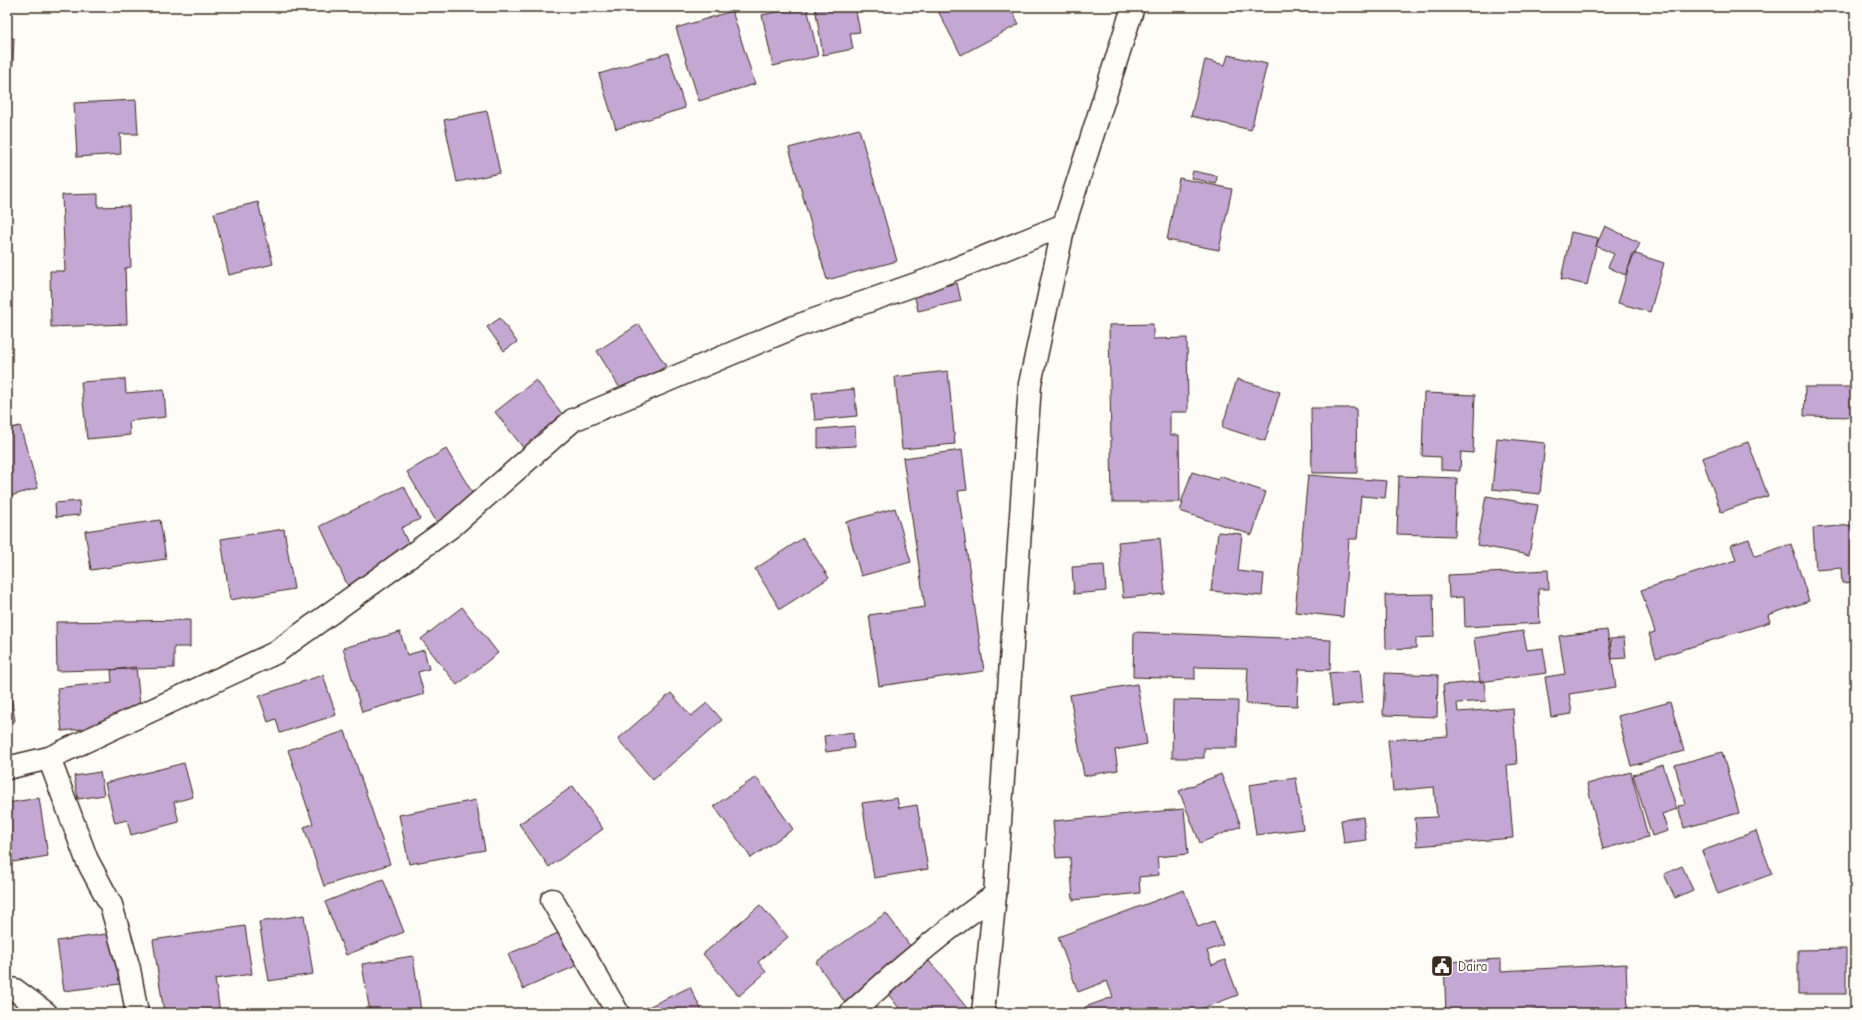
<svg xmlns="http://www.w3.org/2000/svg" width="1862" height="1020" viewBox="0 0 1862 1020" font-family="'Comic Neue',sans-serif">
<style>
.building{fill:#c5a7d3;stroke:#3b2a1e}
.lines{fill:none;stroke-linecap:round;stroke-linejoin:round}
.street-casing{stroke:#3b2a1e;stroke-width:25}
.secondary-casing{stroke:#3b2a1e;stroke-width:25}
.street{stroke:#fdfcf7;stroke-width:22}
.secondary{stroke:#fdfcf7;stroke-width:22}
.labels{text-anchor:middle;stroke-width:4;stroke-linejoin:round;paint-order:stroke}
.poi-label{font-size:13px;fill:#3b2a1e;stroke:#fdfcf7;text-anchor:start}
</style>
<rect width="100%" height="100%" fill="#fdfcf7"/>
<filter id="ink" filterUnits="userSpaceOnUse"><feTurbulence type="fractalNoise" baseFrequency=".025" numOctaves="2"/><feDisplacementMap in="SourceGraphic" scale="8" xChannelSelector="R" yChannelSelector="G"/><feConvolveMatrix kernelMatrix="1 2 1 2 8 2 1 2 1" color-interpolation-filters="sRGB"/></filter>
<g filter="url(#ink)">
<path class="building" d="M800 7H807L818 56 773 66 762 15Z
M815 7H855L860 32 850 33 853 49 823 55Z
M940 7H1010L1019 24 961 55 937 9Z
M732 11 755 84 699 101 676 28Z
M7 38H14L11 105H7Z
M668 53 685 108 616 129 599 74Z
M1228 55 1267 64 1251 130 1191 116 1205 60 1225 65Z
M136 100 138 134H120L121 154 77 157 74 103Z
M487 111 500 173 457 182 444 120Z
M859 129 897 261 827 280 789 148Z
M1193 171 1217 176 1216 184 1191 178Z
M1179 178 1232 189 1219 250 1167 240Z
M98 194V207L129 206 131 267 125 268 127 324 51 327 50 271H65L62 195Z
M258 202 273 264 229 275 214 213Z
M1605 226 1640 243 1625 275 1608 267 1614 254 1596 246Z
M1571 232 1598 238 1587 285 1561 279Z
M1633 253 1664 263 1650 312 1618 303Z
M957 283 961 301 918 311 914 293Z
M500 318 517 342 504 351 487 327Z
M639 324 666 366 623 393 597 351Z
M1153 324V339L1187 338 1188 412H1170V435H1179L1180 502H1112L1109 325Z
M948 371 955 444 902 449 895 377Z
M125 379 126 393 164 390 166 417 129 421 130 435 87 439 81 382Z
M1237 379 1280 392 1265 441 1222 427Z
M536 380 570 424 529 455 495 412Z
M1805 387H1855V417L1804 416Z
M854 389 857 416 815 420 812 393Z
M1424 393 1475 395 1473 453 1461 452 1460 471 1441 470V457L1422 456Z
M1311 408H1356L1357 473H1312Z
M20 426 38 488 7 497V429Z
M855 426 856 446 818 448V429Z
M1497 438 1545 443 1540 494 1492 489Z
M1748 442 1768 496 1721 512 1702 458Z
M446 449 478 502 439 526 407 472Z
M962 450 967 490 958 491 984 671 879 686 869 615 925 607 903 458Z
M1192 472 1218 480 1219 476 1266 492 1252 535 1180 511 1183 503H1181Z
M1308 475 1387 481 1385 498 1361 496 1357 539H1349L1343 617 1295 612Z
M1399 476 1457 478 1455 536 1397 534Z
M404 486 420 519 401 528 418 564 352 595 320 526Z
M1486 496 1538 505 1529 555 1477 545Z
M79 501 80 515 56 517 55 503Z
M895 508 911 562 861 576 846 522Z
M160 520 166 559 91 570 85 531Z
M1855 525V582L1842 583 1841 568 1816 570 1813 528Z
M284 529 294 589 230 600 221 539Z
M1218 532 1242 534 1238 571 1264 574 1262 596 1211 591Z
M803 538 829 578 780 609 755 569Z
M1160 538 1165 594 1123 598 1118 542Z
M1749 539 1755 556 1791 544 1809 601 1768 615 1770 622 1656 658 1649 634 1655 632 1641 590 1736 560 1731 545Z
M1104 565 1106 591 1074 594 1072 567Z
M1548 570 1549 589H1538L1540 623 1465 627 1464 597 1449 598 1448 575Z
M1433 594 1434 637 1416 638V648L1386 649 1385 595Z
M462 607 498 653 457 685 421 639Z
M190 620V647H174V668L57 671 56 622Z
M1607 630 1616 687 1569 694 1572 714 1551 717 1545 677 1565 674 1559 636Z
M1523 631 1527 650 1543 648 1547 673 1480 682 1474 638Z
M400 632 407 655 424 650 429 669 418 672 424 694 362 712 343 648Z
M1134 632 1331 640 1330 670 1299 669 1297 706 1246 704 1248 668 1195 667V679L1133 677Z
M1624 638 1626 658 1612 659 1610 639Z
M136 667 142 723 62 731 57 688 112 682 111 670Z
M1360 670 1363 703 1333 706 1329 673Z
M7 672 15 721 7 722Z
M1385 673 1438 675 1437 717 1383 715Z
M323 675 336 715 280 733 276 719 268 722 259 696Z
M1484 681 1486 701 1457 703 1458 712 1513 708 1517 764 1507 765 1513 838 1417 846 1415 818 1437 817 1434 787 1393 791 1388 740 1448 736 1443 685Z
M1137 684 1147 744 1115 750 1118 770 1084 776 1070 695Z
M671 693 691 716 707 703 722 720 653 780 618 739Z
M1173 700 1238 701 1237 748H1204V758H1172Z
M1670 702 1684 751 1631 766 1618 716Z
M345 731 390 864 324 886 304 827 313 824 288 750Z
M853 732 854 748 826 752 824 736Z
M1722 752 1739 813 1684 828 1678 806 1685 805 1675 765Z
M184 763 193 797 174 802 179 822 131 835 127 820 115 823 105 783Z
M1663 765 1677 809 1662 814 1668 831 1652 836 1633 775Z
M100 772 104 795 78 799 74 776Z
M1631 772 1648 837 1603 849 1587 784Z
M1221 774 1241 826 1200 843 1179 791Z
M756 777 793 829 751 858 714 806Z
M1296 778 1303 829 1256 835 1249 785Z
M573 786 603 829 549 867 519 824Z
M39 798 48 856 7 863V803Z
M897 798 899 808 917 805 928 869 874 878 862 803Z
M476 800 485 850 409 864 399 815Z
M1184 809 1188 854 1157 857 1159 875 1139 877 1140 893 1073 900 1070 857 1056 858 1053 821Z
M1363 817 1366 840 1344 843 1341 820Z
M1756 831 1772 874 1718 894 1702 851Z
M1682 866 1693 890 1675 898 1664 874Z
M383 879 404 932 346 955 325 902Z
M1184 890 1198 927 1214 921 1223 945 1207 951 1212 965 1225 960 1238 995 1190 1013H1087L1085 1007 1113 997 1107 981 1078 992 1058 937Z
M760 905 788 937 758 962 766 972 739 996 703 954Z
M886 913 916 954 846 1004 816 962Z
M304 915 313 974 269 981 259 922Z
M245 926 252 974 215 979 220 1013H164L153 940Z
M563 931 578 965 523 989 508 954Z
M113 933 120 984 64 991 57 941Z
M1846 949V994H1798V950Z
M413 956 421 1011 406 1013H370L362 964Z
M1501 959V971L1626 964 1628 1013H1446L1444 962Z
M929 961 971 1013H903L888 994Z
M690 987 703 1013H646L644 1009Z"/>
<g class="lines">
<g class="street-casing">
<path id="street" d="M49 758 87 860 111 905 129 969 137 1013
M7 768 49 758 275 653 452 526 573 420 797 326 925 281 1064 225
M552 900 618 1013
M7 988 15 990 46 1013
M851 1013C898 970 943 931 995 895"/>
</g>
<g class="secondary-casing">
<path id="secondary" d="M983 1013 995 895 1030 384 1064 225 1133 7"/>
</g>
<use href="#street" class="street"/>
<use href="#secondary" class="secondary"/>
</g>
</g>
<defs>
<g id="civic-square" transform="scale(1.15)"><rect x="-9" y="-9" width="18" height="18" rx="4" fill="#3b2a1e" stroke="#fdfcf7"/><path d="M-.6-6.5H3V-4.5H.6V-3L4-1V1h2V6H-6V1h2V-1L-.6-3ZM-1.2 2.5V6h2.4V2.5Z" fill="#fff"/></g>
</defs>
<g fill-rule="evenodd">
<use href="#civic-square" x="1442" y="966"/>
</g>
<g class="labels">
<g class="poi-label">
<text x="1458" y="971">Daira</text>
</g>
</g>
<rect width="1862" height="1020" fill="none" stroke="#fdfcf7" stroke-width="24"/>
<rect x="12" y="12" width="1838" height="996" fill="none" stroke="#3b2a1e" stroke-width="1.5" filter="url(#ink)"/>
</svg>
